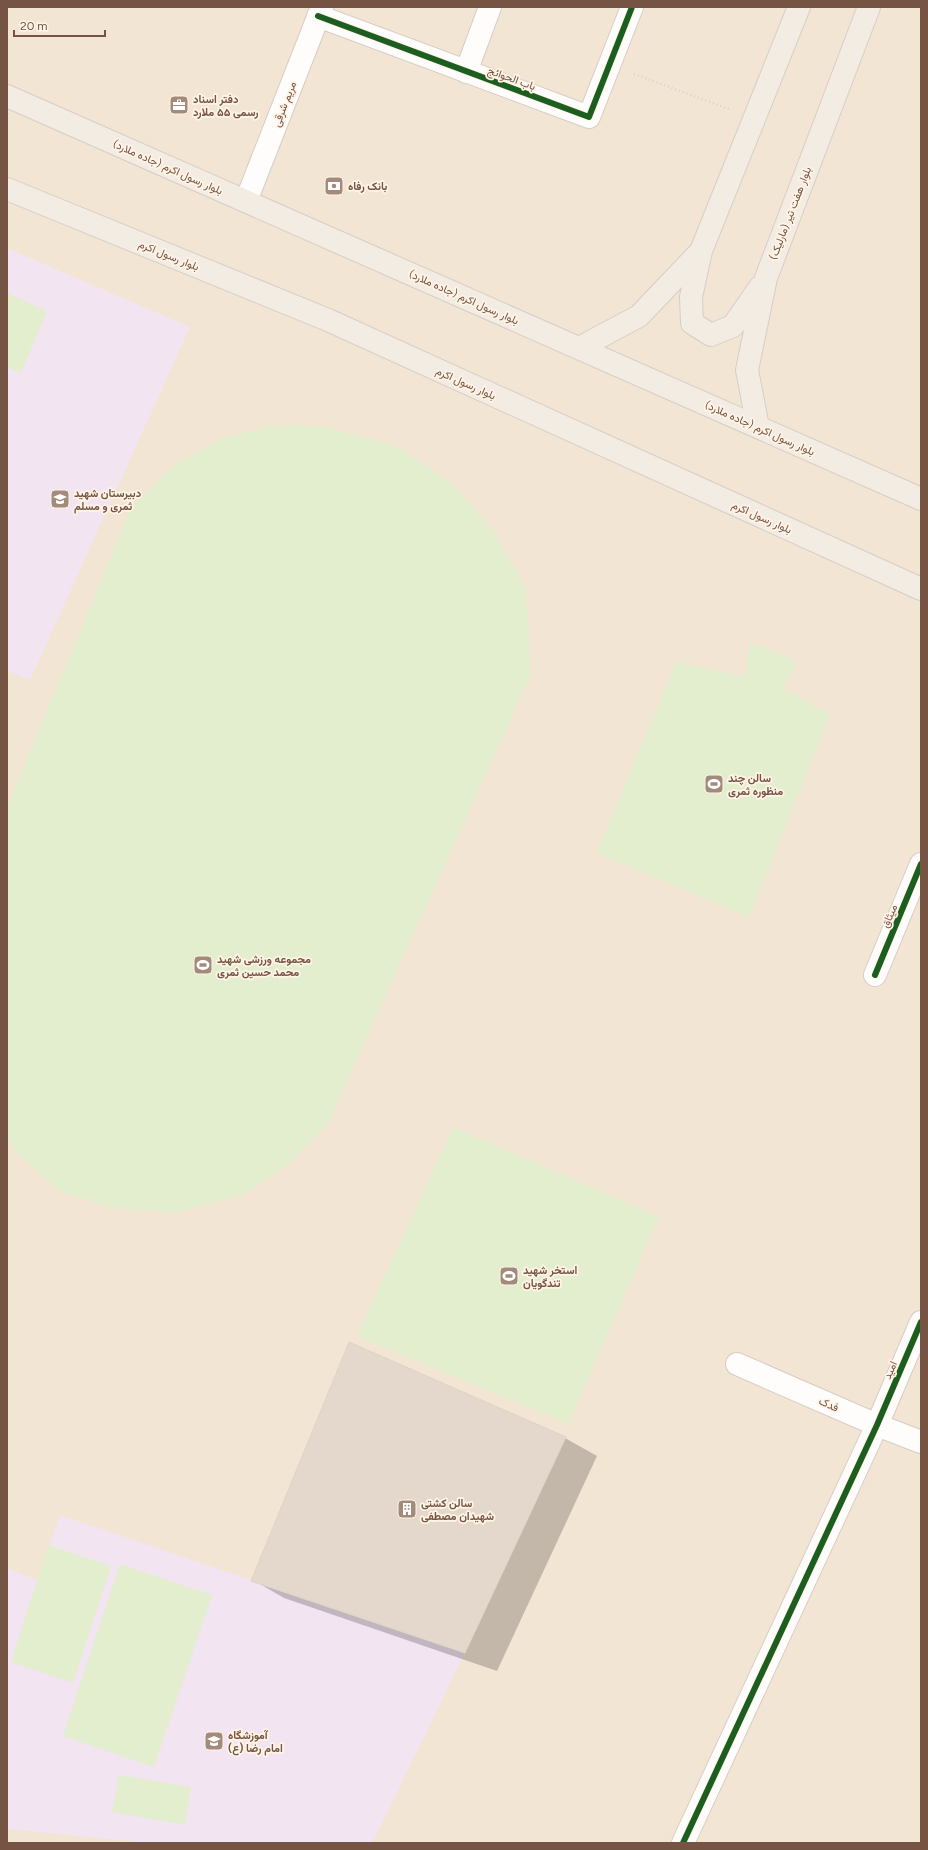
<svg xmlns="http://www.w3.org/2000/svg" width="928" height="1850" viewBox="0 0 928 1850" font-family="Figtree,Vazirmatn,sans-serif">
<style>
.residential{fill:#f3e5d4}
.education{fill:#f2e4f1}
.green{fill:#e2eece}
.shadow{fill:#0003}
.building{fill:#e4d8cd;stroke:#e0d2c7}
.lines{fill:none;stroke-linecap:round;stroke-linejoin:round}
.minor-casing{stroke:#d8cdc4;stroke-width:24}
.major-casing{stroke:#d8cdc6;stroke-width:24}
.path{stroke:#d9cfca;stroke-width:2.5;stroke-dasharray:1 3;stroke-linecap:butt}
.minor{stroke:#fefdfb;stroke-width:22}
.major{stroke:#f2ece2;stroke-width:22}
.cycleway-casing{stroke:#fff4e6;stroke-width:8}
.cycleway{stroke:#1b5e20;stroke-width:6}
.labels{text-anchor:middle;stroke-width:3.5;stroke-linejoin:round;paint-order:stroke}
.street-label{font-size:11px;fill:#765444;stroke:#fff4e6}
.poi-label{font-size:11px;font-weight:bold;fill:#765444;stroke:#fff4e6;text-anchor:start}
</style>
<rect width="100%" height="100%" fill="#f7f0e5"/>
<path class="residential" d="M7 7H921V1843H7Z"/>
<path class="education" d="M7 248 190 327 30 680 7 671Z
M60 1515 465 1653 372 1843H151L7 1829V1568L37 1580Z"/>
<path class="green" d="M7 293 47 311 21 373 7 367Z
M276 425 327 427 399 447 454 485 493 531 526 588 531 674 328 1123 288 1164 243 1195 178 1212 114 1208 59 1191 19 1155 7 1139V807L131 508 174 465 225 437Z
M751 642 796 661 784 689 830 715 749 917 597 853 676 662 744 677Z
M453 1127 659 1217 568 1424 357 1336Z
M48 1545 111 1566 73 1683 11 1662Z
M120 1564 212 1595 154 1767 63 1736Z
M119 1775 191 1787 185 1825 112 1812Z"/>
<path class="shadow" d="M565 1438 597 1456 497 1671 284 1598 253 1580Z"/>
<path class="building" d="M349 1342 566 1437 465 1653 251 1581Z"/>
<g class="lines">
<g class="minor-casing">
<path id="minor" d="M318 16 589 117 632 7
M466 72 490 7
M246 201 322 7
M875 975 921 864
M737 1364 877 1425 921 1442
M683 1843 877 1425 921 1322"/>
</g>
<g class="major-casing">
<path id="major" d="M7 96 921 499
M7 189 328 320 921 589
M701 251 691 297 692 323 711 335 733 326 760 287
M579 348 639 316 701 251 799 7
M758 427 747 370 766 278 869 7"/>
</g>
<path class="path" d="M634 74 729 109"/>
<use href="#minor" class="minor"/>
<use href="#major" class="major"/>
<g class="cycleway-casing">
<path id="cycleway" d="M318 16 589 117 632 7
M875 975 921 864
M683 1843 877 1425 921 1322"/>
</g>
<use href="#cycleway" class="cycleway"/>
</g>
<defs>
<g id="office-square" transform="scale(1)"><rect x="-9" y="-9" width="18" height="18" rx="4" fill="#a38b7c" stroke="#fff4e6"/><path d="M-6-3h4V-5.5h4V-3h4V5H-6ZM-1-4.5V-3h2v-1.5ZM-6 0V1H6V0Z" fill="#fff"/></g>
<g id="bank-square" transform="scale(1)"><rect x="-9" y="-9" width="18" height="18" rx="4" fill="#a38b7c" stroke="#fff4e6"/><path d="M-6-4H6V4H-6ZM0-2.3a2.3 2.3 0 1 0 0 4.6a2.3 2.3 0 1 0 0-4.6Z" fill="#fff"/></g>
<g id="school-square" transform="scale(1)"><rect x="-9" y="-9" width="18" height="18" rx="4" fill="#a38b7c" stroke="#fff4e6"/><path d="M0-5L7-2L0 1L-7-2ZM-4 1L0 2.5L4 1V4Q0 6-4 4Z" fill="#fff"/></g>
<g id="stadium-square" transform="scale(1)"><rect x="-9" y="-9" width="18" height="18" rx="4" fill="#a38b7c" stroke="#fff4e6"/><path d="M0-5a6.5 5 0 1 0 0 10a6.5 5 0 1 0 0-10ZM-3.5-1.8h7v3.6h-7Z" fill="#fff"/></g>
<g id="building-square" transform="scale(1)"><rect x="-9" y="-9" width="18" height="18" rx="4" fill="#a38b7c" stroke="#fff4e6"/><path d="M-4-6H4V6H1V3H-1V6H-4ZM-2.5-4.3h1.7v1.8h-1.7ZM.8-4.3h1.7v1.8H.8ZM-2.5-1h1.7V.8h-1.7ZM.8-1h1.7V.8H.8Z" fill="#fff"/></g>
</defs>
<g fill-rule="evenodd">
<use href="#office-square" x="179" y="105"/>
<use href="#bank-square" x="334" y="186"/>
<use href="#school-square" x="60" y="499"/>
<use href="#stadium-square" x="714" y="784"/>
<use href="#stadium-square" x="203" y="965"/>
<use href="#stadium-square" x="509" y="1276"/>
<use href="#building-square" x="407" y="1509"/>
<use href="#school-square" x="214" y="1741"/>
</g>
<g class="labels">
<g class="street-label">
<text transform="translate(512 78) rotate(20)" y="4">باب الحوائج</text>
<text transform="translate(284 104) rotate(-69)" y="4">مریم شرقی</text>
<text transform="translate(168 167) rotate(24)" y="4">بلوار رسول اکرم (جاده ملارد)</text>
<text transform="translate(790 213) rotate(-69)" y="4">بلوار هفت تیر (مارلیک)</text>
<text transform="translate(169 255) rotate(22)" y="4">بلوار رسول اکرم</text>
<text transform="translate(464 297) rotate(24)" y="4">بلوار رسول اکرم (جاده ملارد)</text>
<text transform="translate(466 383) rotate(24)" y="4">بلوار رسول اکرم</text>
<text transform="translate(760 428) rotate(24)" y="4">بلوار رسول اکرم (جاده ملارد)</text>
<text transform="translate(762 517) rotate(24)" y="4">بلوار رسول اکرم</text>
<text transform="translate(889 916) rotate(-67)" y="4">میثاق</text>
<text transform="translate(890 1370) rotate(-67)" y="4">امید</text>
<text transform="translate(829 1404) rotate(24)" y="4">فدک</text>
</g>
<g class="poi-label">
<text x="193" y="103">دفتر اسناد<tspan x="193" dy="13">رسمی ۵۵ ملارد</tspan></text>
<text x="348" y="190">بانک رفاه</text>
<text x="74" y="497">دبیرستان شهید<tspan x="74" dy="13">ثمری و مسلم</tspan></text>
<text x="728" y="782">سالن چند<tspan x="728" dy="13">منظوره ثمری</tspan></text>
<text x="217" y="963">مجموعه ورزشی شهید<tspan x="217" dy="13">محمد حسین ثمری</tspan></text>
<text x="523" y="1274">استخر شهید<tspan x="523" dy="13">تندگویان</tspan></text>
<text x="421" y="1507">سالن کشتی<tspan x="421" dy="13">شهیدان مصطفی</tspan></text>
<text x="228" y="1739">آموزشگاه<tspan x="228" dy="13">امام رضا (ع)</tspan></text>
</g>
</g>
<rect width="928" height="1850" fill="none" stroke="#765444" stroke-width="16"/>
<path d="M14 30v6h91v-6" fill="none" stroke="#765444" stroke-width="2"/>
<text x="20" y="30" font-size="12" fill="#765444" stroke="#fff4e6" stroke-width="3" paint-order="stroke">20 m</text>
</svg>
